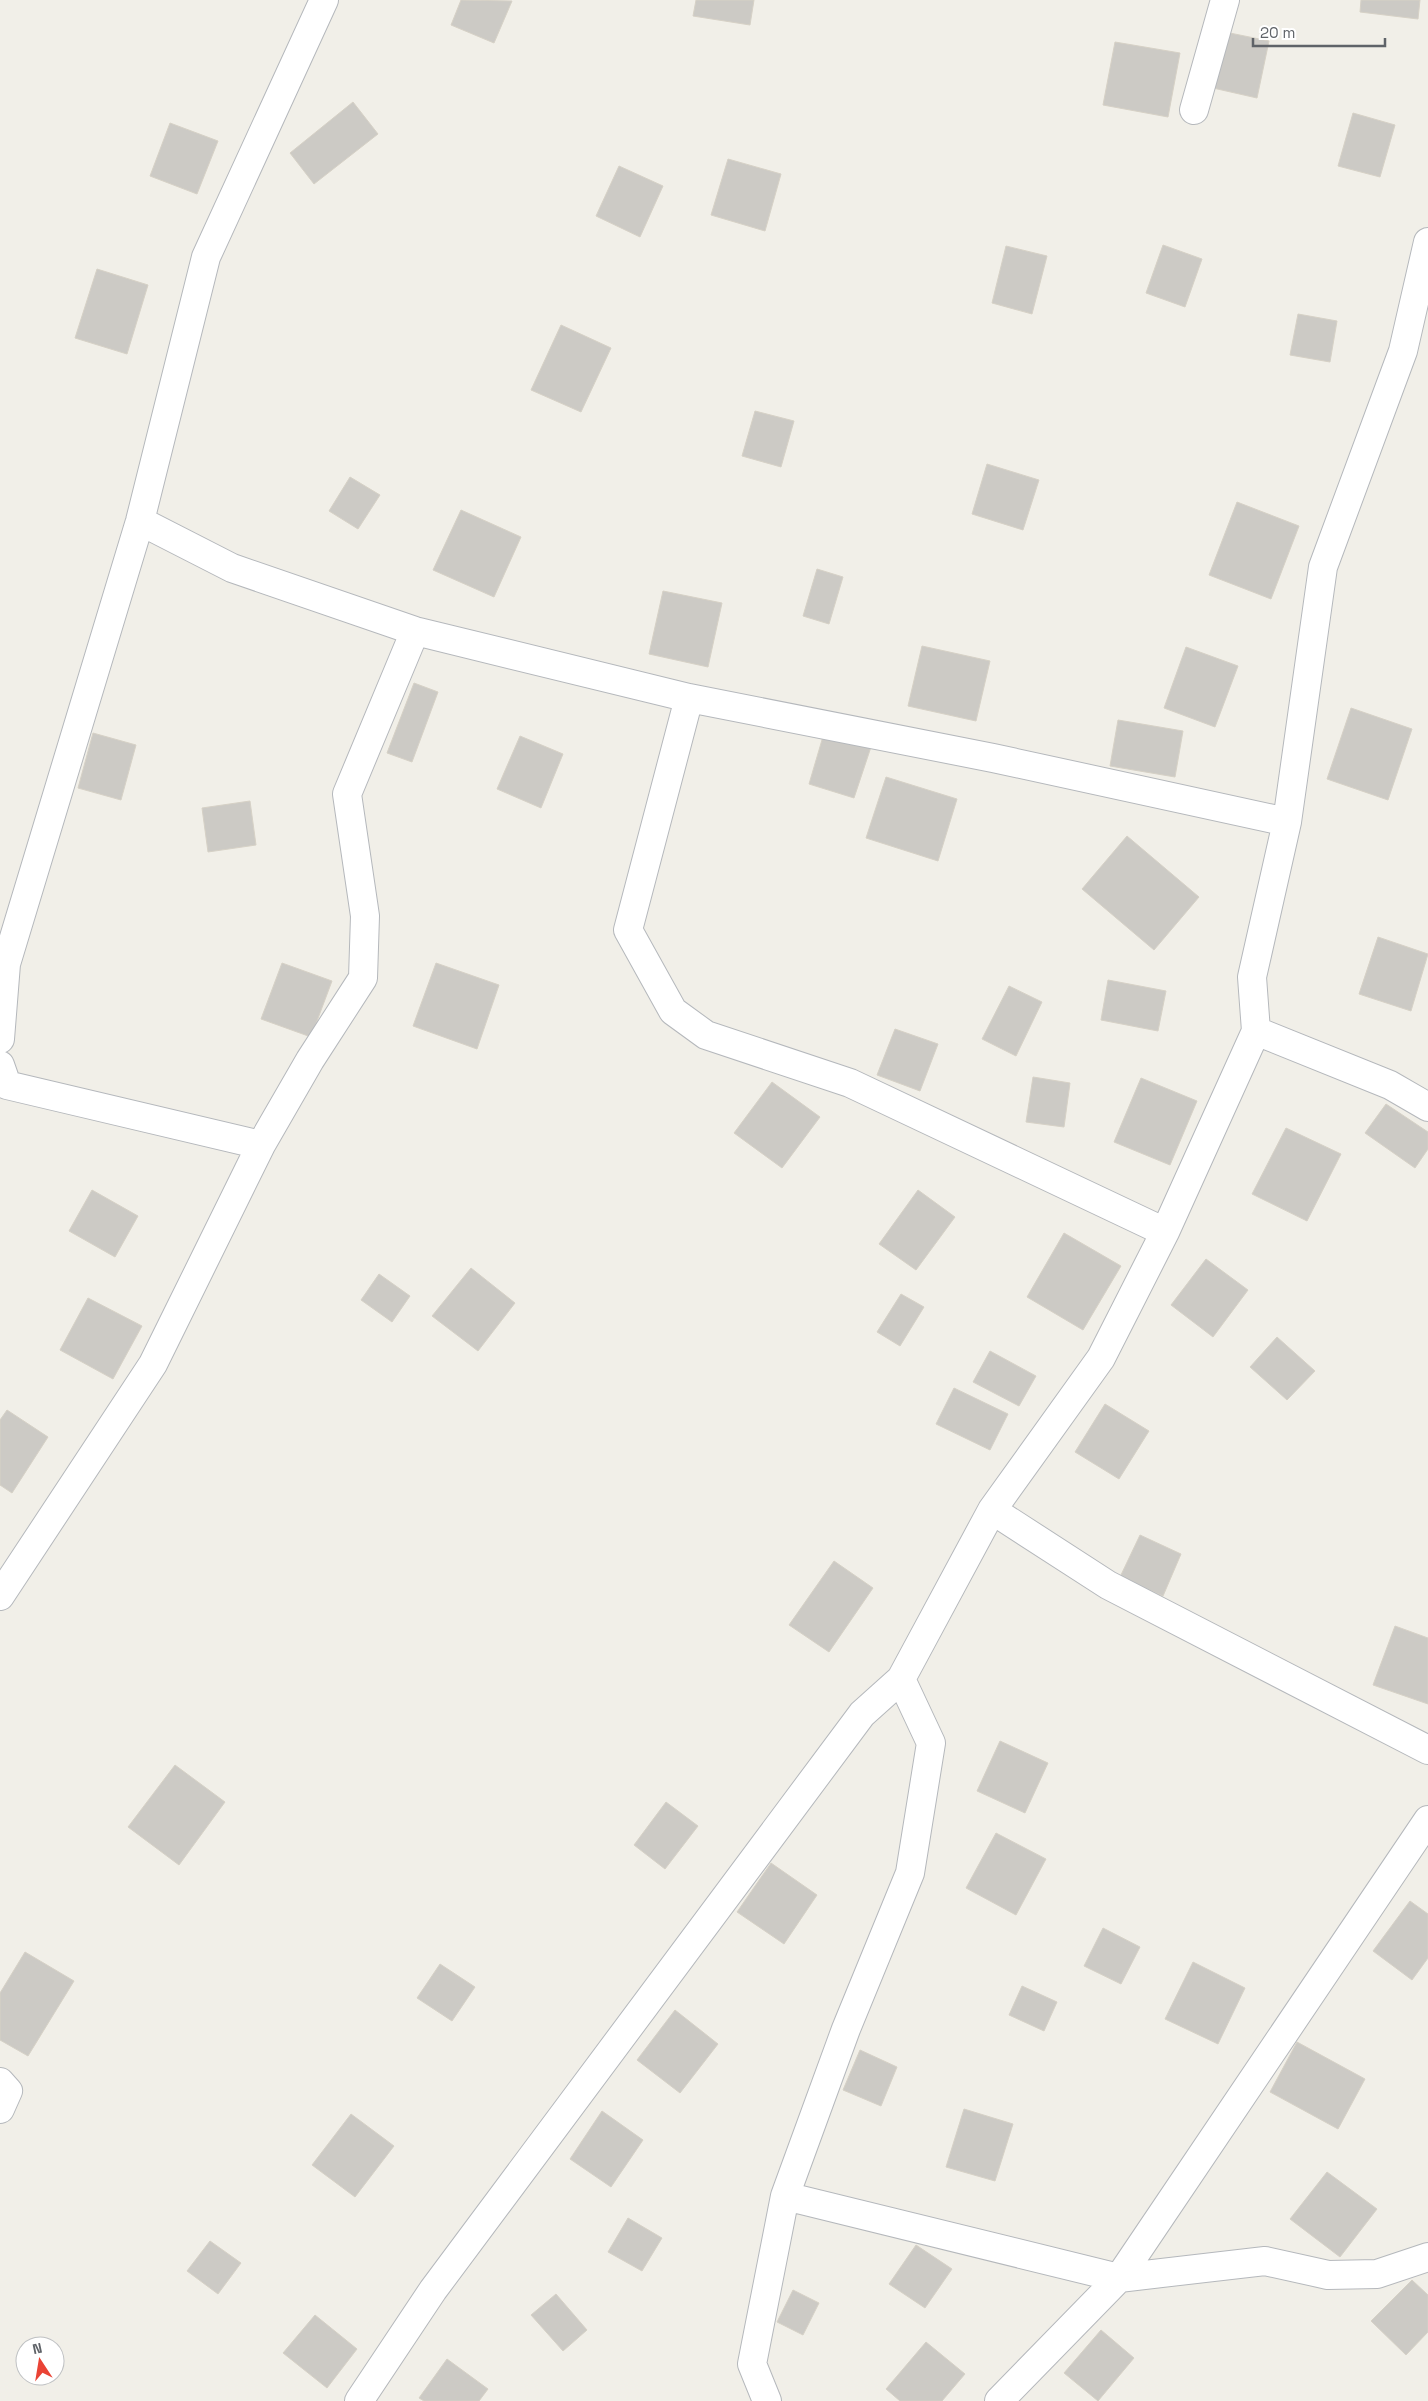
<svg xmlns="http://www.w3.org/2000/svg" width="1428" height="2401" viewBox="0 0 1428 2401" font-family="'Space Grotesk',sans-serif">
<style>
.building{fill:#cccac5;stroke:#d6d1c6}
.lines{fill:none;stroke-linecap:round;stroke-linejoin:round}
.minor-casing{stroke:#b5b8bc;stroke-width:30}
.minor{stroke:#fff;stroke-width:28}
</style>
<rect width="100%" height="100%" fill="#f1efe8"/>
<path class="building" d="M461 0 512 1 494 43 451 25Z
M696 0H754L750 25 693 16Z
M1361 0H1420L1418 19 1360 12Z
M1225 32 1269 41 1257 98 1213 88Z
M1115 42 1180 53 1168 117 1103 105Z
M353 102 378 134 314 184 290 153Z
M1353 113 1395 125 1380 177 1338 166Z
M170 123 218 141 197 194 150 176Z
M728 159 781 174 765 231 711 215Z
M619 166 663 186 640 237 596 216Z
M1163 245 1202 259 1185 307 1146 293Z
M1006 246 1047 256 1032 314 992 303Z
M97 269 148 285 127 354 75 338Z
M1298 314 1337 321 1330 362 1290 355Z
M561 325 611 348 581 412 531 390Z
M755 411 794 421 781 467 742 456Z
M987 464 1039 480 1023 530 972 514Z
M350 477 380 495 358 529 329 511Z
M1237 502 1299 526 1271 599 1209 575Z
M461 510 521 537 494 597 433 570Z
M817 569 843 577 829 624 803 616Z
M663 591 722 603 708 667 649 654Z
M922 646 990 661 976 721 908 706Z
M1186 647 1238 666 1215 727 1164 708Z
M414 683 438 692 412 762 387 753Z
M1351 708 1412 729 1388 800 1327 779Z
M1118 720 1183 731 1175 777 1110 766Z
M93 733 136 745 121 800 78 788Z
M824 733 871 747 854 798 809 784Z
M520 736 563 754 541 808 497 789Z
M886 777 957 799 938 861 866 838Z
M250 801 256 845 208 852 202 808Z
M1127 836 1199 897 1154 950 1082 889Z
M1378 937 1428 954 1411 1011 1359 994Z
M282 963 332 981 311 1037 261 1019Z
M436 963 499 985 477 1049 413 1026Z
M1108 980 1166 991 1158 1031 1101 1020Z
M1009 986 1042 1002 1016 1056 982 1039Z
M895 1029 938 1044 920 1091 877 1075Z
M1033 1077 1070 1083 1064 1127 1026 1122Z
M1141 1078 1197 1101 1170 1165 1114 1142Z
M772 1082 820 1117 782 1168 734 1133Z
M1386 1104 1428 1132V1149L1415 1168 1365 1133Z
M1286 1128 1341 1154 1307 1221 1252 1194Z
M92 1190 138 1216 115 1257 69 1231Z
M918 1190 955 1217 916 1270 879 1244Z
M1064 1233 1121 1266 1083 1330 1027 1297Z
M1206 1259 1248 1290 1213 1337 1171 1305Z
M471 1268 515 1303 478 1351 432 1316Z
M379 1274 410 1296 392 1322 361 1300Z
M901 1294 924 1307 900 1346 877 1332Z
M88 1298 142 1326 113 1379 60 1350Z
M1277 1337 1315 1371 1287 1400 1250 1367Z
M990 1351 1036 1376 1019 1406 973 1382Z
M954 1388 1008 1414 990 1450 936 1424Z
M1105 1404 1149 1431 1119 1479 1075 1452Z
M7 1410 48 1437 12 1493 0 1485V1420Z
M1140 1535 1181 1554 1163 1596 1120 1577Z
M834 1561 873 1588 829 1652 789 1625Z
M1395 1626 1428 1638V1704L1373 1685Z
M1000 1741 1048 1763 1025 1813 977 1791Z
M175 1765 225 1802 179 1865 128 1827Z
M666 1802 698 1826 665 1869 634 1845Z
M996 1833 1046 1859 1016 1915 966 1888Z
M771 1863 817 1895 784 1944 737 1912Z
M1410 1901 1428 1914V1958L1412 1980 1373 1951Z
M1103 1928 1140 1947 1121 1984 1084 1966Z
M25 1952 74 1981 28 2056 0 2040V1993Z
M1193 1962 1245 1988 1218 2044 1165 2019Z
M440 1964 475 1987 452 2021 417 1998Z
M1022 1986 1057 2002 1044 2031 1009 2015Z
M675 2010 718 2044 680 2093 637 2060Z
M1297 2042 1365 2079 1338 2129 1270 2092Z
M860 2050 897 2067 881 2106 843 2090Z
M964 2109 1013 2124 995 2181 946 2167Z
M602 2111 643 2140 611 2187 570 2159Z
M351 2114 394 2146 355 2197 312 2165Z
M1327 2172 1377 2209 1340 2257 1290 2219Z
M628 2218 662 2238 642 2271 608 2252Z
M210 2241 241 2263 218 2294 187 2271Z
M916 2245 952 2269 925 2308 889 2284Z
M1412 2280 1428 2295V2332L1406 2355 1371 2321Z
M793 2290 819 2303 803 2335 777 2322Z
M556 2294 587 2330 563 2351 531 2315Z
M315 2315 357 2349 327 2388 283 2353Z
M1101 2330 1134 2358 1098 2401 1064 2373Z
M926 2342 965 2374 942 2401H900L886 2389Z
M447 2359 488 2389 479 2401H424L419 2398Z"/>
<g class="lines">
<g class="minor-casing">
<path id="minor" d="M1194 110 1225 0
M140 521 232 568 415 631 689 698 993 758 1287 822
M689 698 628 930 673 1011 706 1035 850 1083 1165 1232
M1256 1031 1390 1085 1428 1107
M0 1039 6 964 140 521 206 257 324 0
M0 1065 7 1085 261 1145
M992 1510 1108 1585 1428 1750
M0 1596 153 1364 261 1145 310 1060 363 978 365 916 347 794 415 631
M0 2082 8 2091 0 2109
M785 2196 846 2029 910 1873 931 1743 901 1679
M359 2401 433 2290 862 1714 901 1679 992 1510 1101 1358 1165 1232 1256 1031 1252 977 1287 822 1323 567 1403 351 1428 242
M767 2401 752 2364 785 2196 1119 2278 1265 2261 1328 2275 1377 2274 1428 2257
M999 2401 1119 2278 1428 1820"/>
</g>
<use href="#minor" class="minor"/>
</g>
<g transform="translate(40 2361) rotate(348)"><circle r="24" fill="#ffffff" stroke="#bfc1c3"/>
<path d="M0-4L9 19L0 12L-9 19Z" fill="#ea4335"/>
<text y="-8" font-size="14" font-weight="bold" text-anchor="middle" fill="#5f6368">N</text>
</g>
<path d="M1253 38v8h132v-8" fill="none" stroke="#5f6368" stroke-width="2.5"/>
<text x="1260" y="38" font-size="15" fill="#5f6368" stroke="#ffffff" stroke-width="4" paint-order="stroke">20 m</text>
</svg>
